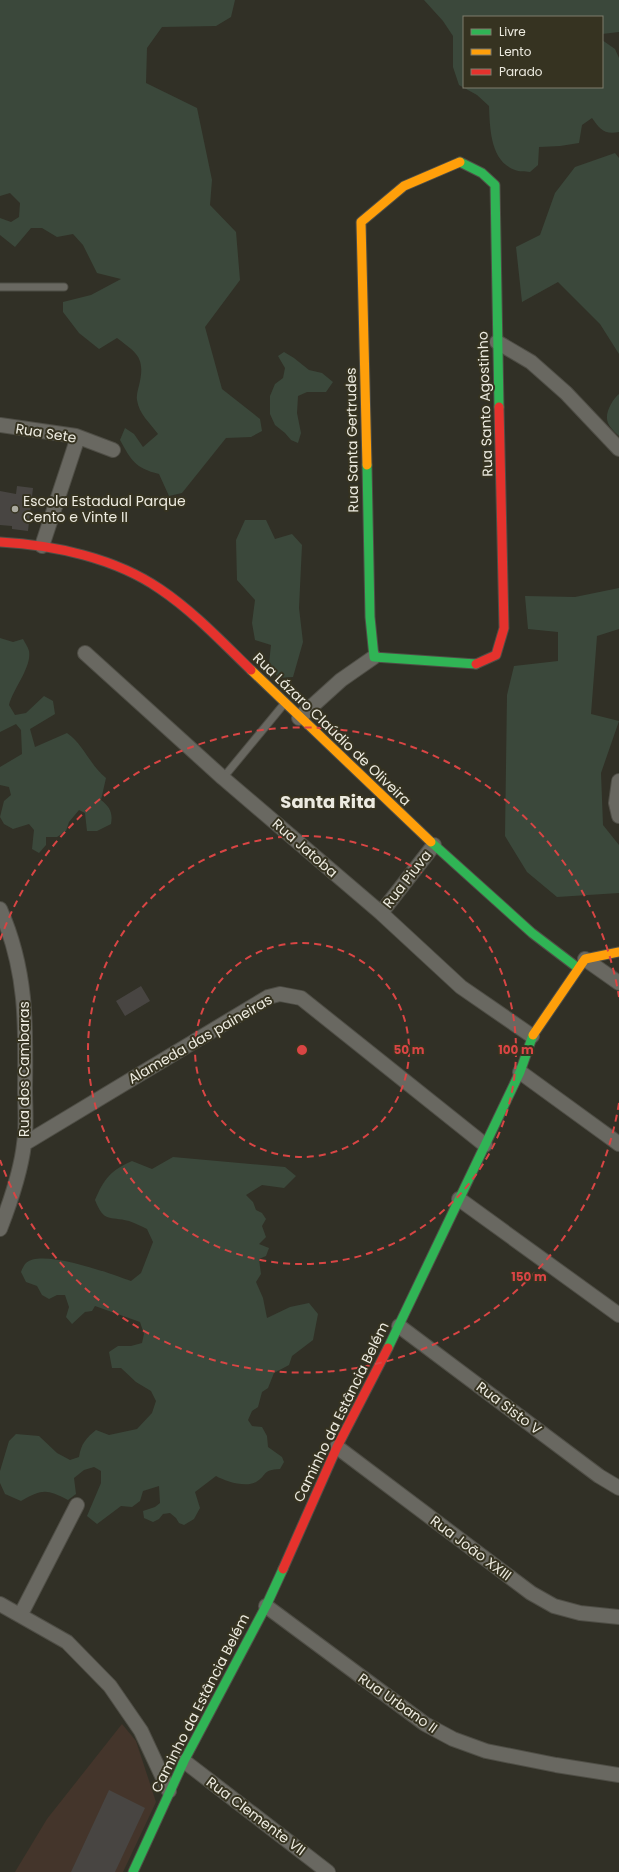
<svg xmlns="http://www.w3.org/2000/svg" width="619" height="1872" viewBox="0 0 619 1872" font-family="Poppins,sans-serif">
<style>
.education{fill:#44352b}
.green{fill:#3b483b}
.building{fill:#484542}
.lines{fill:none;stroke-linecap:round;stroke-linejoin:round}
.lane-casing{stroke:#4f4e46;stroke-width:9}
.street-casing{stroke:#4f4e46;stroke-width:16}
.fast-casing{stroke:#4f4e46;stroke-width:11}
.slow-casing{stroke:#4f4e46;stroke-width:11}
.jam-casing{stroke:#4f4e46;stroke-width:11}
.lane{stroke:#696861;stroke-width:7}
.street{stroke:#696861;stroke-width:14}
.fast{stroke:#30b455;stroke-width:9}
.slow{stroke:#ff9f0a;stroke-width:9}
.jam{stroke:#e5322d;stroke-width:9}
.ring{fill:none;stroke:#d94544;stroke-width:2;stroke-dasharray:7 5}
.poi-dot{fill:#abaa9f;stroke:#363321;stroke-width:1.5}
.labels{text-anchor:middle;stroke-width:4;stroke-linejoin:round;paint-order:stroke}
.street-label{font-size:14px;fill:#edebe0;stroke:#363321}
.poi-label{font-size:14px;fill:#edebe0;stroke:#363321;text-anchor:start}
.district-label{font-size:18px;font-weight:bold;fill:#edebe0;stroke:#363321}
.centre{fill:#d94544;stroke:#363321;stroke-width:2}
.ring-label{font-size:12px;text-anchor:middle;font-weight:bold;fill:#d94544;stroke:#363321;stroke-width:4;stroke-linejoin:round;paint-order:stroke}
</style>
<rect width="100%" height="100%" fill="#313026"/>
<path class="education" d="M122 1724 136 1741 156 1802 123 1872H15L47 1819Z"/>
<path class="green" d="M0 0H235L231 17 216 26 162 27 147 48 146 83 197 108 212 180 210 205 236 232 240 280 205 327 222 389 260 419 262 431 251 437 226 438 182 493 169 496 159 474C135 468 131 460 120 440L125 428 134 434 143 447 158 434C150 423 139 414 137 400 136 394 139 387 140 381 145 356 135 352 117 338L99 349 79 333 63 312V302L91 295 121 279 97 273 83 245 73 234 57 237 42 228H31L15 247 0 235V218L11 222 19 217 20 203 10 193 0 196Z
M424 0H619V32L602 34V17H464V87H602V40L615 49 619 58V132C604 135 600 129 592 118L582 125 579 143 560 146 539 147 538 165 530 172C525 171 519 172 515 170 490 161 490 128 489 106L477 95 459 85 453 67V36L443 21Z
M615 153 619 158V354L600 324 558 282 522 302 516 247 540 235 555 193 575 167Z
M284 352 294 358 309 370 322 373 333 382 326 392H307L298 396 297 413 301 433 298 443 291 440 285 433 275 425 270 414V396L275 384 283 378 285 368 278 356Z
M619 394V436C616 433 610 428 608 423 604 414 612 400 619 394Z
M245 520H266L275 539 292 534 302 545 299 608 303 642 293 677 278 678 269 664 271 645 255 640 252 623 255 600 237 580 236 540Z
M619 588V629L597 636 591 714 619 721 601 773 603 825 619 845V893L557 897 527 872 505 836 507 695 514 666 558 661V632L528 629 525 596 575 597Z
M0 638 13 642 23 639C25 643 28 647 29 651 32 667 13 689 9 705L15 715 26 713 44 696 53 701 55 714 30 729 35 747 67 733C84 745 89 764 106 778L101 800C110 807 113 813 111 824L97 831H87L85 813 79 810 69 822 66 831 57 837H46V845L39 853 32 849 34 830 29 824 13 829 4 824 0 817 4 801 11 795 9 787 0 785V767L22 754 21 730 16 724 0 732Z
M173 1157 285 1167 296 1176 284 1188 262 1185 246 1195 253 1202 256 1210 262 1213 266 1219 262 1226 266 1237 259 1244 269 1248 266 1256 259 1259 261 1274 256 1282 263 1298 267 1318 290 1307 309 1303 318 1314 313 1340 292 1356 289 1365 274 1373 268 1388 262 1392 258 1407 252 1411 248 1420 252 1426 262 1427 267 1436 268 1447 282 1457 284 1462 280 1469C261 1470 268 1475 256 1482 245 1488 225 1481 216 1476L195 1492 200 1508 194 1519 184 1525 179 1523 176 1518 170 1513 163 1514 159 1519 153 1522 144 1518 143 1511 155 1507 160 1503 159 1486 143 1491 140 1501 132 1507 121 1506 97 1524 87 1516 101 1483V1471L94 1467 84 1470 74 1478 76 1494 68 1500C46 1489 43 1489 21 1501L5 1494 0 1483V1471L9 1441 16 1434 39 1436 57 1453 70 1460 79 1457C81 1444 86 1438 96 1430L109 1435 137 1429 152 1413 156 1401 151 1391 136 1382 121 1368H112L109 1352 118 1346H131L142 1343 144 1334 140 1322 95 1306 92 1311 85 1312 72 1324 66 1317 69 1307 65 1295H57L49 1299 42 1295 37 1286 26 1282 21 1272C22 1269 24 1265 26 1263 41 1248 112 1274 131 1281L141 1273 153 1242 147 1229C141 1226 135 1223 129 1221 109 1216 104 1223 95 1200 104 1179 111 1170 132 1161L152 1169Z"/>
<path class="building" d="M17 486 33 488 28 531 12 529V526L0 525V491L16 494Z
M141 986 150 1001 125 1016 116 1001Z
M109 1790 145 1808 115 1872H71Z"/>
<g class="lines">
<g class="lane-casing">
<path id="lane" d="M0 287H64
M223 778 284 704"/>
</g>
<g class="street-casing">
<path id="street" d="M497 342 531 362 566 393 619 449
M0 425 76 436 113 450
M42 546 78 437
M85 653 223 778 381 913 461 987 532 1036
M299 718 341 680 374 657
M619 781 616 803 619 816
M0 909C27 970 26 1025 25 1089 25 1107 27 1126 24 1144 21 1171 10 1203 0 1229
M381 913 434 845
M585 959 619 983
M520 1072 619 1144
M24 1144 268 997 280 994 301 998 485 1145
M459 1199 619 1315
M399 1326 599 1476 619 1488
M337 1447 531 1593 554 1606 580 1613 619 1617
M0 1604 67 1642 110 1686 141 1731 169 1791
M266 1606 425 1724 453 1739 486 1751 556 1765 619 1775
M21 1614 77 1505
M184 1761 328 1872"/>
</g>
<g class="fast-casing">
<path id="fast" d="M460 162 482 173 495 185 499 407
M367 465 370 617 374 657 476 664
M431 842 532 933 578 968
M388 1348 520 1072 533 1035
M133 1872 184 1761 266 1606 283 1569"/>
</g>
<g class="slow-casing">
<path id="slow" d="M367 465 361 222 404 186 460 162
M251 670 431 842
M533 1035 585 959 619 952"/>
</g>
<g class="jam-casing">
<path id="jam" d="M0 542C54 545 115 558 160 589 194 612 222 642 251 670
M476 664 496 655 504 628 499 407
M283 1569 337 1447 388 1348"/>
</g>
<use href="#lane" class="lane"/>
<use href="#street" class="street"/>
<use href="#fast" class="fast"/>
<use href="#slow" class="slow"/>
<use href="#jam" class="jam"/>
</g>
<g class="ring">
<circle cx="302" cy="1050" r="107"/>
<circle cx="302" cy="1050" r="214"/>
<path d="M619 1103A321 321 0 0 1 0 1160M0 940A321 321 0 0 1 619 997"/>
</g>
<circle class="poi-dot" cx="15" cy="509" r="4"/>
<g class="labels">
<g class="street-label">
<text transform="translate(485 404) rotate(-92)" y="5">Rua Santo Agostinho</text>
<text transform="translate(46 433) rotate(9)" y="5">Rua Sete</text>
<text transform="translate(352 440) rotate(-91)" y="5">Rua Santa Gertrudes</text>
<text transform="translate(332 729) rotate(44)" y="5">Rua Lázaro Claúdio de Oliveira</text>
<text transform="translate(305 848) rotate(41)" y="5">Rua Jatoba</text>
<text transform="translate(407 879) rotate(-52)" y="5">Rua Piuva</text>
<text transform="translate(200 1039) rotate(-30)" y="5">Alameda das paineiras</text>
<text transform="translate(24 1069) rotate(-90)" y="5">Rua dos Cambaras</text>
<text transform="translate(509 1408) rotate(37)" y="5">Rua Sisto V</text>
<text transform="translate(341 1412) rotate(-64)" y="5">Caminho da Estância Belém</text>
<text transform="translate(471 1548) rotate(37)" y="5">Rua João XXIII</text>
<text transform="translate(200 1703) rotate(-63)" y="5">Caminho da Estância Belém</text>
<text transform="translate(398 1703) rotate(35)" y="5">Rua Urbano II</text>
<text transform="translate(256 1816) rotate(37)" y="5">Rua Clemente VII</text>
</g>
<g class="poi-label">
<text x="23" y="506">Escola Estadual Parque<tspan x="23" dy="16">Cento e Vinte II</tspan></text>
</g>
<g class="district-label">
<text x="328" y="808">Santa Rita</text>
</g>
</g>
<circle cx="302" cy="1050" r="6" class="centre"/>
<g class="ring-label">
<text x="409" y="1054">50 m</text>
<text x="516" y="1054">100 m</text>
<text x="529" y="1281">150 m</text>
</g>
<rect x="463" y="16" width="140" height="72" fill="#363321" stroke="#7f7d6d"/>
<rect x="471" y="29" width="20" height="6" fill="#30b455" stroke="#7f7d6d"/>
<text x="499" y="36" font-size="12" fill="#edebe0">Livre</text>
<rect x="471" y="49" width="20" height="6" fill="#ff9f0a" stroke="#7f7d6d"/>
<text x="499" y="56" font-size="12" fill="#edebe0">Lento</text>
<rect x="471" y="69" width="20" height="6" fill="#e5322d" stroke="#7f7d6d"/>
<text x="499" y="76" font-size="12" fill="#edebe0">Parado</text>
</svg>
